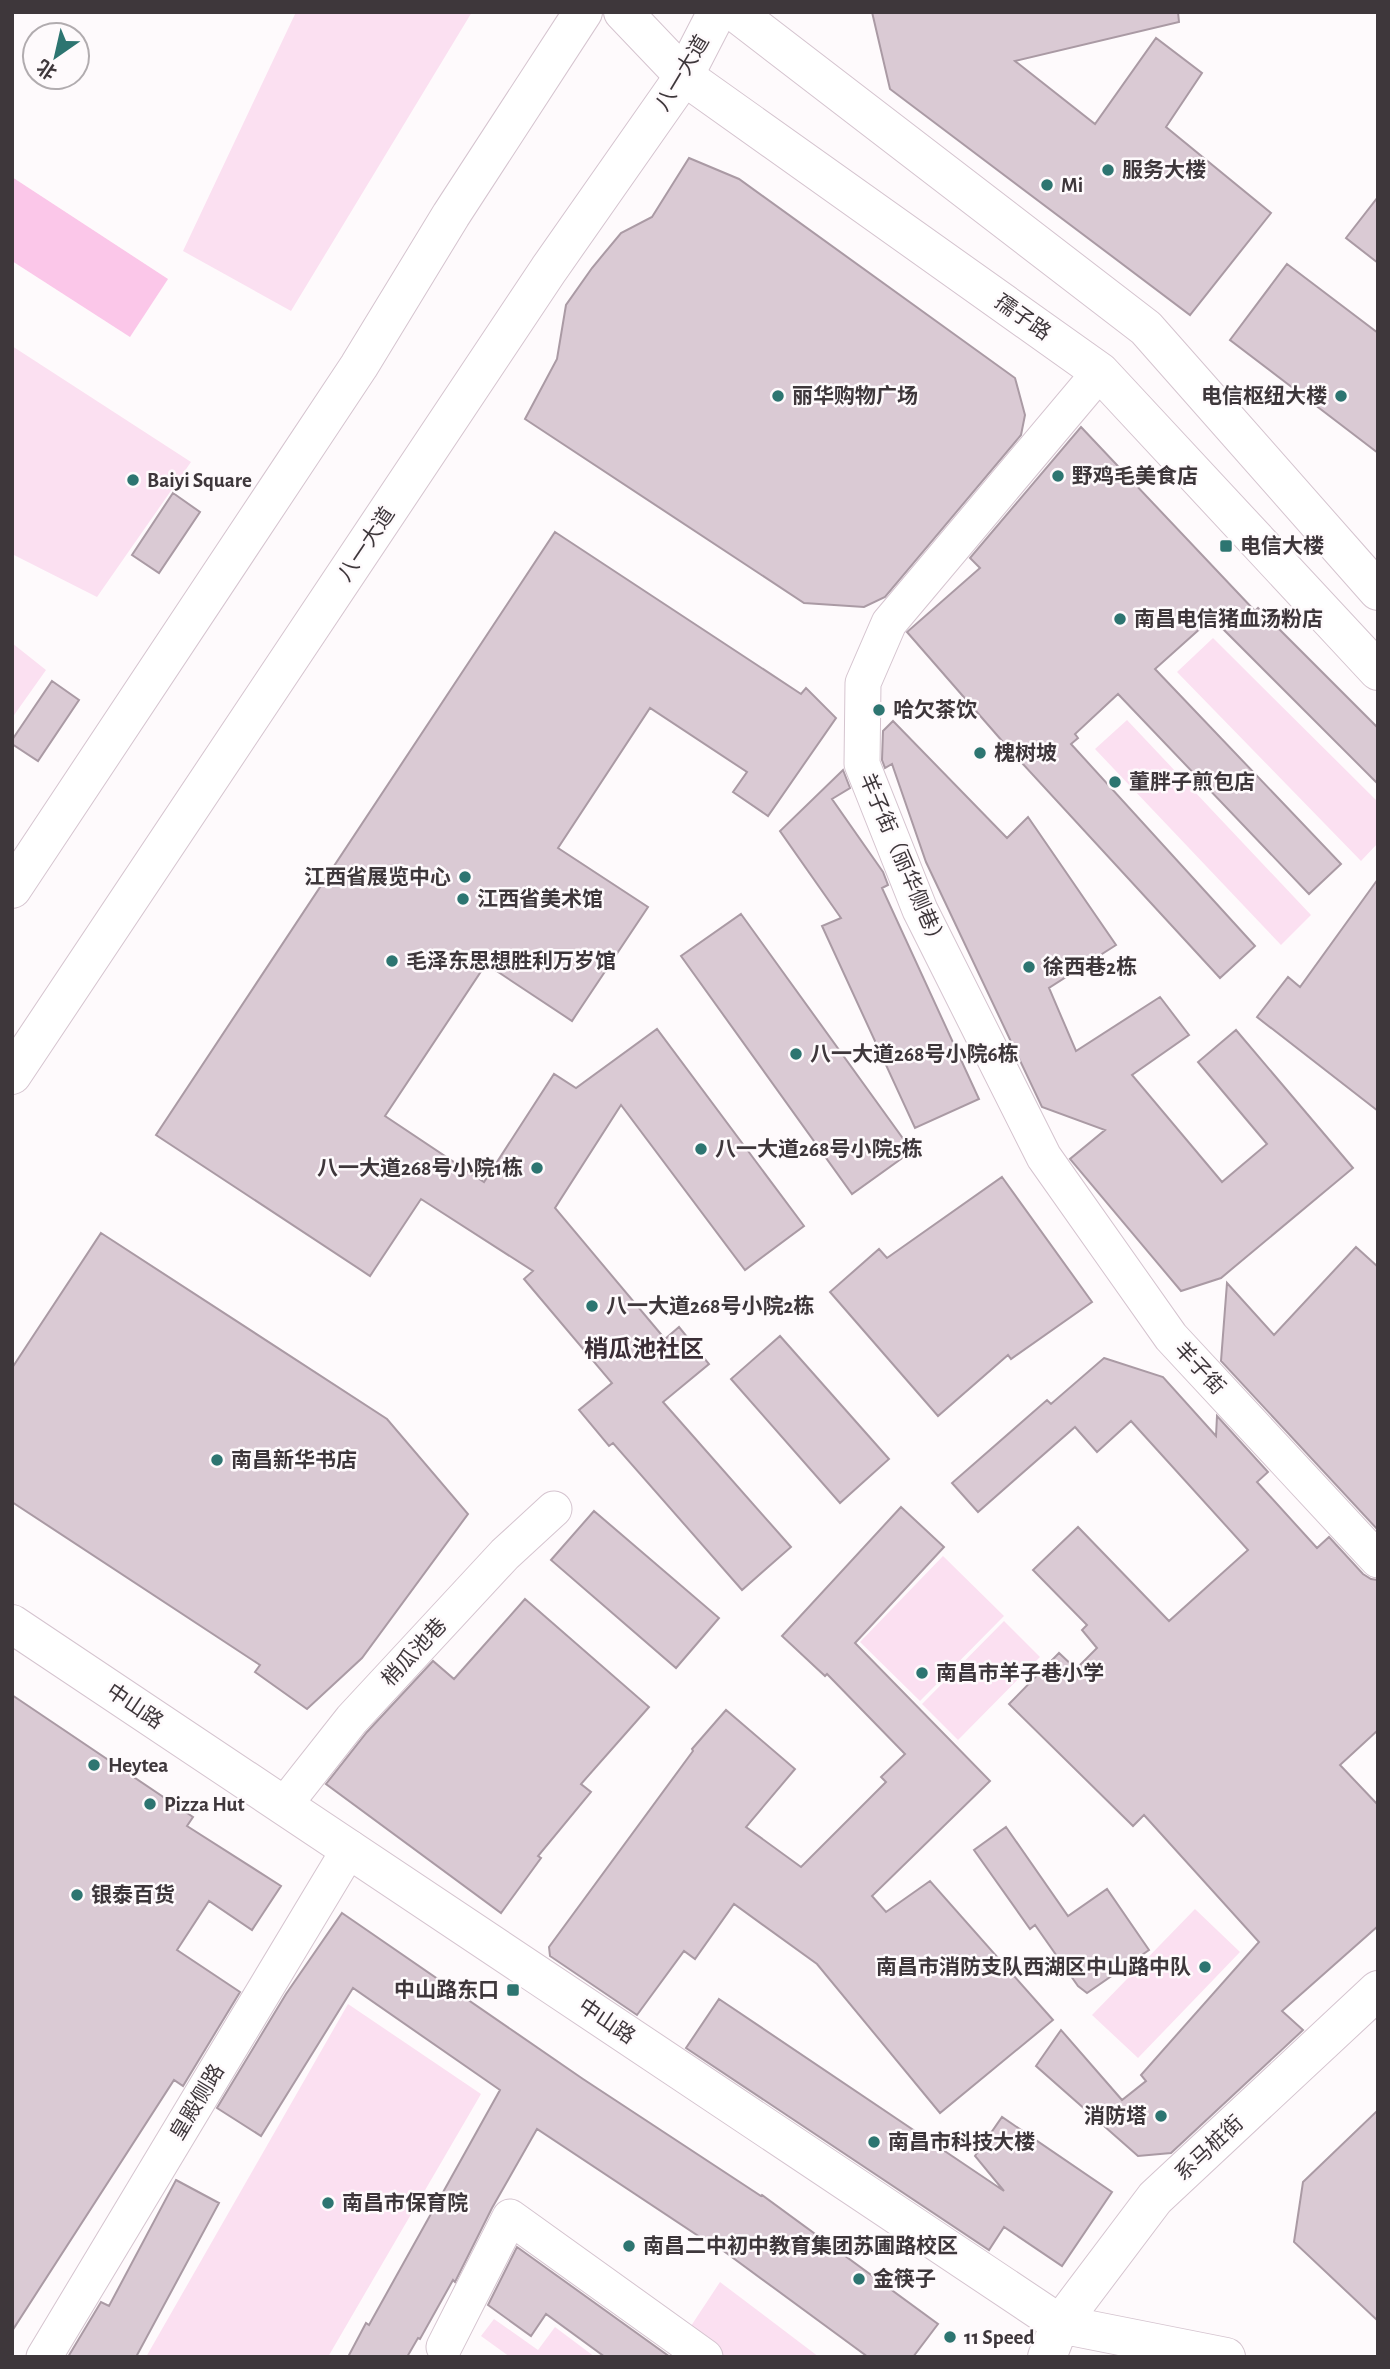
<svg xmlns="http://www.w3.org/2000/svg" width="1390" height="2369" viewBox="0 0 1390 2369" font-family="'Alegreya Sans','Noto Sans SC',sans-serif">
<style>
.green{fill:#fbe0f1}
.water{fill:#fbc7e9}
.building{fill:#dacad4;stroke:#aa9aa4;stroke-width:2}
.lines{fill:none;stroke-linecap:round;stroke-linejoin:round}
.minor-casing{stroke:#d5c4cf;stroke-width:37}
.major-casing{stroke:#d5c4cf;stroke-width:40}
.highway-casing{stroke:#d5c4cf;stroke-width:40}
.minor{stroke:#fff;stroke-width:35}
.major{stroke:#fff;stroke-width:38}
.highway{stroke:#fff;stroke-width:38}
.poi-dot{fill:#2d7571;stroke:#fefafc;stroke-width:2.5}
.labels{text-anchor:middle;stroke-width:5;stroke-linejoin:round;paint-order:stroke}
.street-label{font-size:21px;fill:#3e373b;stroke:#fefafc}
.poi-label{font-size:21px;font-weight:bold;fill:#3e373b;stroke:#fefafc;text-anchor:start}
.quarter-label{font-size:24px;font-weight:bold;fill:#3b2e36;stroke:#fefafc}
</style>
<rect width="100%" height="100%" fill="#fefafc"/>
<path class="green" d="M296 12H472L291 311 183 251Z
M12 346 191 462 97 597 12 554Z
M1213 638 1378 802V843L1361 861 1177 672Z
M12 643 46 670 12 718Z
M1127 720 1311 915 1281 945 1095 749Z
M943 1556 1004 1616 920 1701 860 1642Z
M1004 1621 1040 1657 958 1740 922 1704Z
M1195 1909 1240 1952 1138 2058 1092 2015Z
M348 2004 481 2094 328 2357H146Z
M720 2282 819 2357H720L687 2332Z
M494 2319 538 2350 555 2327 595 2357H510L481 2336Z"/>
<path class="water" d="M12 177 168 279 130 337 12 261Z"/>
<path class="building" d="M872 12H1178L1179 22 1015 61 1095 124 1156 38 1202 73 1166 127 1271 213 1190 315 890 89Z
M689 158 739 179 1015 378 1025 415 1021 435 885 597 864 607 804 603 525 419 557 359 566 305 592 268 621 233 652 217Z
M1378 197V263L1346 238Z
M1287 264 1378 333V453L1230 340Z
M1081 427 1255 611 1258 608 1378 728V784L1212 618 1155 669 1341 864 1309 894 1118 694 1075 734 1078 738 1071 744 1255 946 1220 978 1010 750 907 632 980 568 970 558Z
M173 493 200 512 159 573 132 555Z
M555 532 801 694 806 688 836 718 768 816 733 792 747 772 650 708 558 848 648 907 572 1021 486 964 385 1116 484 1182 554 1074 576 1088 657 1029 804 1226 745 1270 621 1105 555 1208 665 1339 679 1327 709 1364 663 1402 791 1547 742 1590 613 1443 609 1446 579 1410 612 1383 524 1279 533 1271 421 1199 370 1276 156 1135Z
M52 681 79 700 38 761 12 744V740Z
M893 721 1007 838 1028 817 1116 945 1049 988 1076 1051 1160 997 1189 1035 1132 1075 1222 1182 1267 1144 1198 1062 1236 1030 1353 1168 1221 1278 1181 1291 1070 1159 1105 1130 1042 1107 926 862 892 764 885 768 882 760 883 731Z
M843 770 850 788 832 799 883 872 888 885 882 888 979 1099 915 1128 822 926 841 918 780 831Z
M1378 879V1111L1257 1017 1288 977 1300 987Z
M741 914 912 1151 852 1194 681 956Z
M1002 1177 1092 1302 1011 1359 1008 1355 938 1416 830 1292 879 1249 887 1258Z
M101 1233 387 1419 468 1514 362 1658 307 1709 255 1672 260 1665 12 1502V1368Z
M1356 1247 1378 1267V1530L1221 1361 1227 1283 1274 1335Z
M780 1336 889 1459 840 1503 731 1379Z
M1104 1358 1163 1377 1216 1436 1217 1416 1268 1472 1257 1482 1317 1548 1329 1537 1363 1574 1371 1579 1378 1580V1730L1340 1765 1378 1805V1926L1282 2011 1303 2030 1171 2153 1138 2156 1036 2066 1061 2030 1122 2100 1146 2081 1141 2075 1259 1942 1144 1815 1133 1826 1009 1704 1059 1653 1076 1669 1097 1648 1082 1630 1087 1625 1033 1570 1078 1527 1169 1621 1248 1550 1131 1421 1097 1452 1075 1427 978 1512 952 1483 1047 1400 1051 1404Z
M901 1507 944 1547 855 1643 990 1781 872 1896 886 1912 930 1881 1053 2020 940 2113 817 1964 734 1904 695 1959 684 1951 637 2015 550 1956 549 1947 693 1751 692 1749 726 1710 795 1769 746 1827 801 1867 886 1782 881 1777 905 1754 827 1674 825 1676 782 1636Z
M594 1511 719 1618 676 1668 551 1560Z
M525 1599 649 1707 581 1784 591 1792 538 1856 541 1858 501 1913 326 1784 367 1732 433 1661 454 1679Z
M12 1695 193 1817 187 1826 281 1886 252 1930 209 1901 177 1950 240 1992 183 2086 174 2080 12 2331Z
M1006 1827 1068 1916 1107 1889 1149 1950 1087 1993 1078 1986 1035 1925 1030 1929 974 1850Z
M342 1913 583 2079 761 2196 762 2195 938 2324 913 2357H868L710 2241 709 2243 537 2129 492 2208 455 2282 453 2280 420 2339 418 2338 407 2357H348L366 2323 369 2325 500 2090 353 1988 261 2136 217 2108 286 1994Z
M719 1999 1004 2191 975 2156 1002 2117 1112 2192 1062 2266 1004 2227 989 2250 686 2048Z
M1378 2110V2321L1294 2242 1303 2182Z
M176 2180 219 2203 136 2357H68L101 2302 109 2306Z
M517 2247 670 2357H605L546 2314 531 2336 488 2305Z"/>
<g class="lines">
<g class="minor-casing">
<path id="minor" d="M1100 372 889 623 863 683 862 764 920 910 1044 1157 1171 1337 1378 1560
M285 1804 352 1719 505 1554 554 1509
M444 2347 510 2217 705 2357
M44 2357 350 1848"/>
</g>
<g class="major-casing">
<path id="major" d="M623 12 684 76 1100 372 1378 671
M735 12 1146 328 1378 591
M12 1624 1060 2324 1226 2357
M1047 2357 1060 2324 1155 2198 1378 1990"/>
</g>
<g class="highway-casing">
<path id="highway" d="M12 889 359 366 451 215 583 12
M12 1075 549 269 684 76 717 12"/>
</g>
<use href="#minor" class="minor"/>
<use href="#major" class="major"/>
<use href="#highway" class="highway"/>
</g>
<g class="poi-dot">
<circle cx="1108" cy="170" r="7"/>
<circle cx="1047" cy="185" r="7"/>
<circle cx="778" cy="396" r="7"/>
<circle cx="1341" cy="396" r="7"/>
<circle cx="1058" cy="476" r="7"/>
<circle cx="133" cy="480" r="7"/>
<rect x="1219" y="539" width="14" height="14" rx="3.5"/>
<circle cx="1120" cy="619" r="7"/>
<circle cx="879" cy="710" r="7"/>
<circle cx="980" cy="753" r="7"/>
<circle cx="1115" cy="782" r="7"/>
<circle cx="465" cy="877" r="7"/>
<circle cx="463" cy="899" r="7"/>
<circle cx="392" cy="961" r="7"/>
<circle cx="1029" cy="967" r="7"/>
<circle cx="796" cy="1054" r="7"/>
<circle cx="701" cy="1149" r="7"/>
<circle cx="537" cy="1168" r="7"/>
<circle cx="592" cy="1306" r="7"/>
<circle cx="217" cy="1460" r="7"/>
<circle cx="922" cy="1673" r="7"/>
<circle cx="94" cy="1765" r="7"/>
<circle cx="150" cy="1804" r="7"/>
<circle cx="77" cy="1895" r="7"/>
<circle cx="1205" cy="1967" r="7"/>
<rect x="506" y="1983" width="14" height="14" rx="3.5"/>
<circle cx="1161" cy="2116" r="7"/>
<circle cx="874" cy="2142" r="7"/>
<circle cx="328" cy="2203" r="7"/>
<circle cx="629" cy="2246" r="7"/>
<circle cx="859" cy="2279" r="7"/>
<circle cx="950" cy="2337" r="7"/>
</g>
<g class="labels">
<g class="street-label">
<text transform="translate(682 73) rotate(-59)" y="7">八一大道</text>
<text transform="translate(1023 317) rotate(35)" y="7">孺子路</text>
<text transform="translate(366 544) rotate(-56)" y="7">八一大道</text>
<text transform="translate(903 861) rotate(67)" y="7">羊子街（丽华侧巷）</text>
<text transform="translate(1200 1368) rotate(47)" y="7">羊子街</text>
<text transform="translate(414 1652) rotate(-47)" y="7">梢瓜池巷</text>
<text transform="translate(135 1706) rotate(34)" y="7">中山路</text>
<text transform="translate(607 2021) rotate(34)" y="7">中山路</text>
<text transform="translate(197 2102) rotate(-59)" y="7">皇殿侧路</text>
<text transform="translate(1209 2148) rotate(-43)" y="7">系马桩街</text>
</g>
<g class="poi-label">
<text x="1122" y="177">服务大楼</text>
<text x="1061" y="192">Mi</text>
<text x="792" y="403">丽华购物广场</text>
<text x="1327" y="403" text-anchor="end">电信枢纽大楼</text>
<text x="1072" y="483">野鸡毛美食店</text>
<text x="147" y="487">Baiyi Square</text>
<text x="1240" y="553">电信大楼</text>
<text x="1134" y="626">南昌电信猪血汤粉店</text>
<text x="893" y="717">哈欠茶饮</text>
<text x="994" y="760">槐树坡</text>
<text x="1129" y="789">董胖子煎包店</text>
<text x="451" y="884" text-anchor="end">江西省展览中心</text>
<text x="477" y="906">江西省美术馆</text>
<text x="406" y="968">毛泽东思想胜利万岁馆</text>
<text x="1043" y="974">徐西巷2栋</text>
<text x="810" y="1061">八一大道268号小院6栋</text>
<text x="715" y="1156">八一大道268号小院5栋</text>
<text x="523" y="1175" text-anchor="end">八一大道268号小院1栋</text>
<text x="606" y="1313">八一大道268号小院2栋</text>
<text x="231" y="1467">南昌新华书店</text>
<text x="936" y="1680">南昌市羊子巷小学</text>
<text x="108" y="1772">Heytea</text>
<text x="164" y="1811">Pizza Hut</text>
<text x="91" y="1902">银泰百货</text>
<text x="1191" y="1974" text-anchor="end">南昌市消防支队西湖区中山路中队</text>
<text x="499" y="1997" text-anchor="end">中山路东口</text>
<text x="1147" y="2123" text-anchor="end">消防塔</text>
<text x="888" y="2149">南昌市科技大楼</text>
<text x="342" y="2210">南昌市保育院</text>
<text x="643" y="2253">南昌二中初中教育集团苏圃路校区</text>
<text x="873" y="2286">金筷子</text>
<text x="964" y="2344">11 Speed</text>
</g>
<g class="quarter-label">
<text x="644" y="1357">梢瓜池社区</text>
</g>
</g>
<rect width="1390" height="2369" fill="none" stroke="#3e373b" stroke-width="28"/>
<g transform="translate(56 56) rotate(214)"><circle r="33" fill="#fefafc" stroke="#b1acaf" stroke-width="2"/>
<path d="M0-5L12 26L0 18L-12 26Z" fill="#2d7571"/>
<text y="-10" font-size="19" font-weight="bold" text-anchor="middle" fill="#3e373b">北</text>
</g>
</svg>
